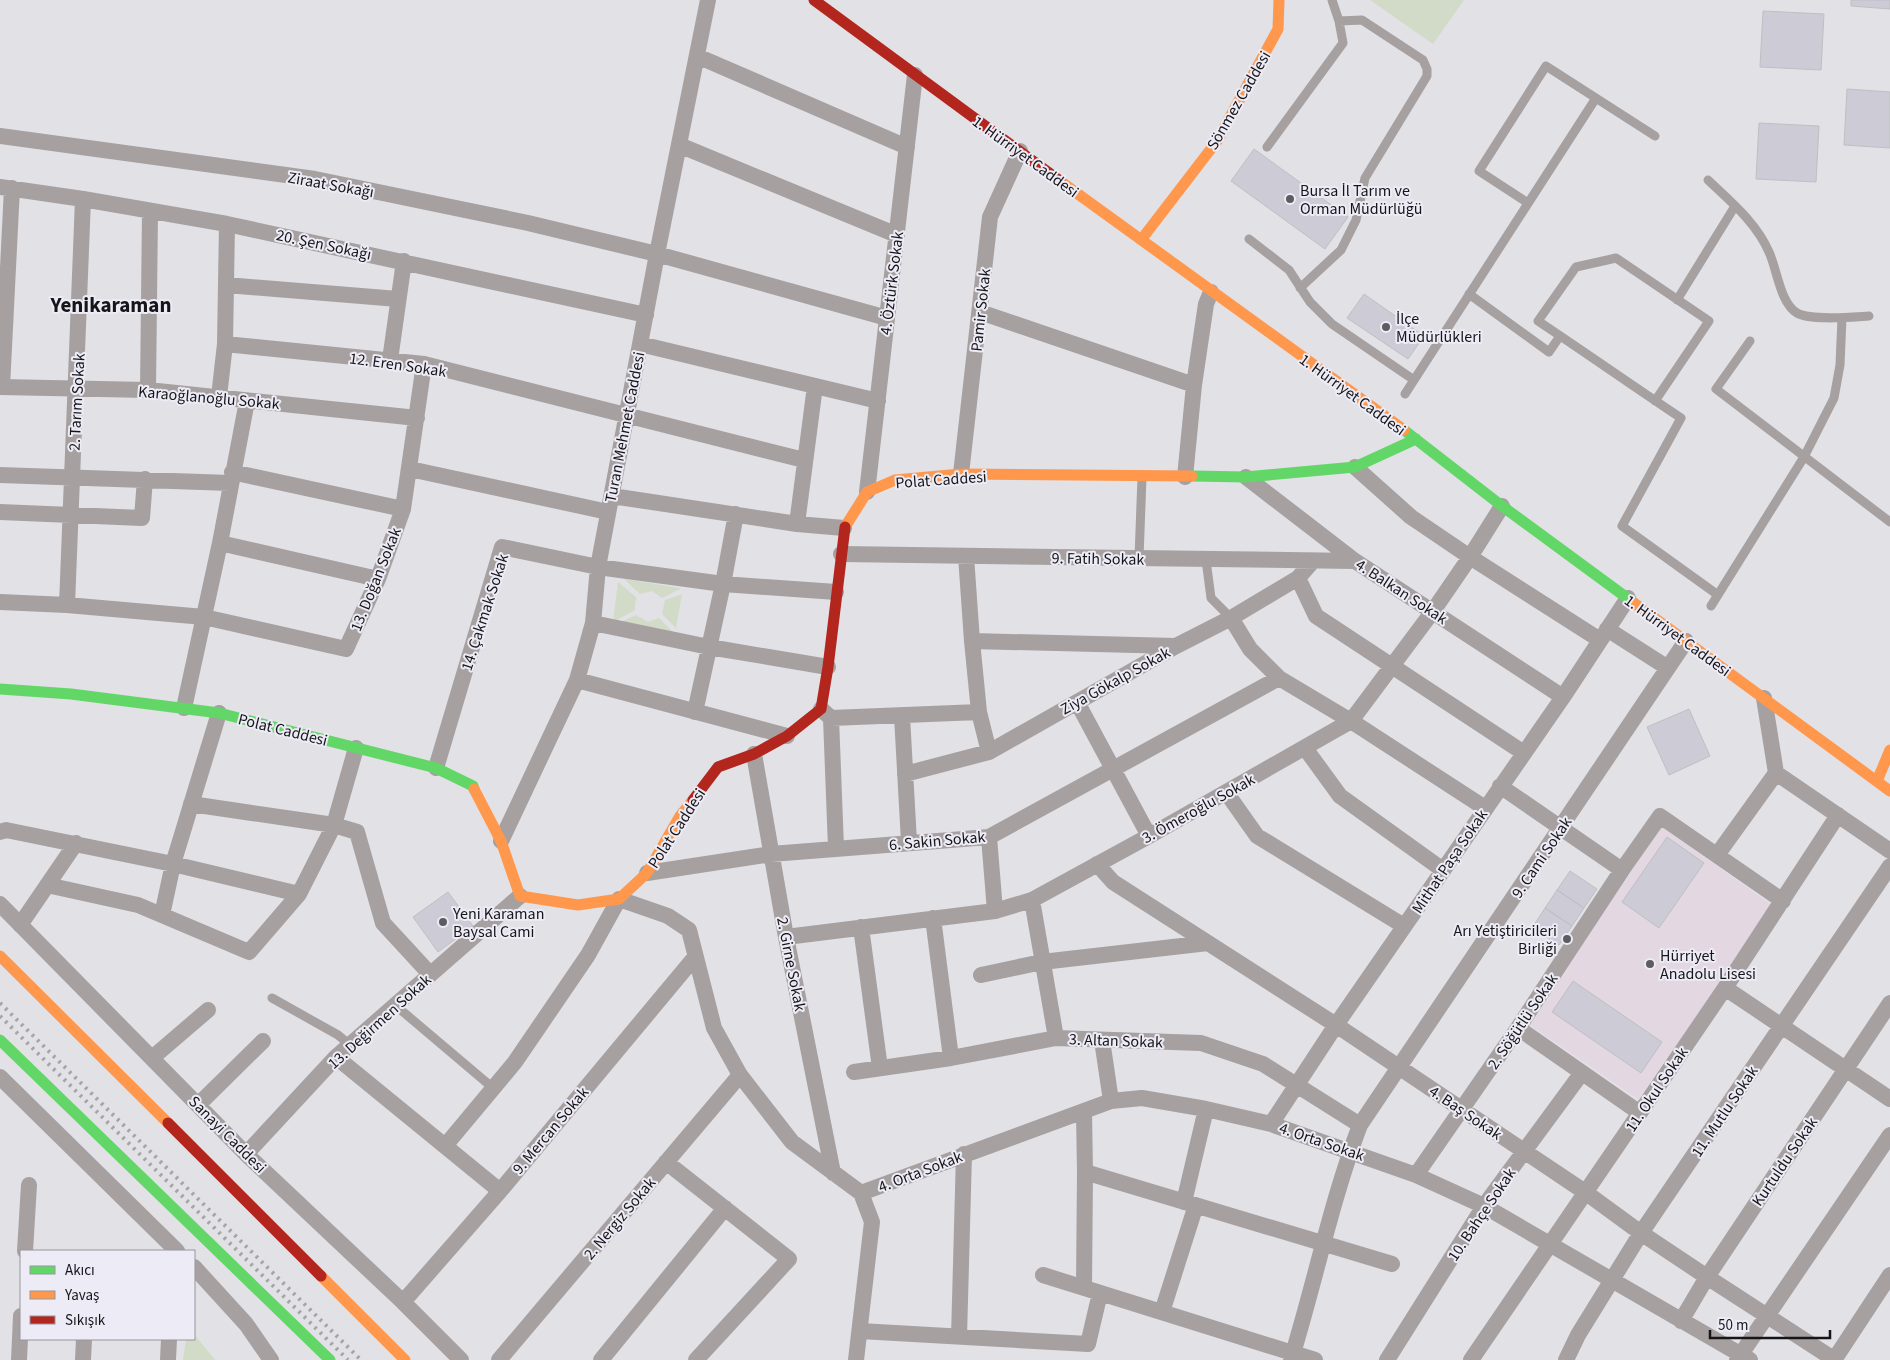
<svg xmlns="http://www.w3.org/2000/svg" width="1890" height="1360" viewBox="0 0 1890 1360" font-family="'Source Sans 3',sans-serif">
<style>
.education{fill:#e3d7e1}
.green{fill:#d2dbc7}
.building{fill:#cccbd6;stroke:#bfbfc3}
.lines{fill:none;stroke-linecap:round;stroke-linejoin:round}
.lane{stroke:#a6a0a0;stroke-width:9}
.street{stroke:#a6a0a0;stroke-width:16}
.fast{stroke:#63d668;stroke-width:11}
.slow{stroke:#ff974d;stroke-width:11}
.jam{stroke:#b3261e;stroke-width:11}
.rail{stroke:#a6a5a6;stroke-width:4;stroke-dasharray:2.5 5;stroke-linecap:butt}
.poi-dot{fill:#5d5d61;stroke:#edecf6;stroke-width:2}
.labels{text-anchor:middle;stroke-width:4;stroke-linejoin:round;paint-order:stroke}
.street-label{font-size:16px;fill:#161619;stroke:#edecf6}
.poi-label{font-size:16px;fill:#161619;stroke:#edecf6;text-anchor:start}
.district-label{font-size:21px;font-weight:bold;fill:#161619;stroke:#edecf6}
</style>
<rect width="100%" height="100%" fill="#e1e1e6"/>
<path class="education" d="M1662 827 1773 906 1638 1099 1527 1023Z"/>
<path class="green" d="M1370 0H1464L1433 44Z
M624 579 680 588V589L662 598 652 591 640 594Z
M618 582 637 598 635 602V610L613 622Z
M682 594 676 628 662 614 665 600Z
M636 615 648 622 659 618 674 633 616 624Z
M194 1334 215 1360H183L186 1339H194Z"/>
<path class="building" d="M1851 0H1890V9L1851 6Z
M1763 11 1824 14 1821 70 1760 67Z
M1847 89 1890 92V148L1844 145Z
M1759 123 1819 126 1816 182 1756 179Z
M1254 149 1348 217 1325 249 1231 181Z
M1364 294 1424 336 1408 359 1347 318Z
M1689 709 1710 756 1669 775 1647 727Z
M1667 837 1704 863 1659 928 1622 902Z
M1570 871 1597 889 1584 908 1557 890Z
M1557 890 1584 908 1572 926 1545 908Z
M448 892 473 926 438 952 413 917Z
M1545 908 1572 926 1559 945 1532 928Z
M1573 981 1662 1042 1641 1073 1552 1012Z"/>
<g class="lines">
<path class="lane" d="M1267 147 1343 43 1339 21 1332 0
M1708 180C1730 201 1756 222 1769 252 1777 269 1780 303 1797 313 1811 321 1852 317 1869 316
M1528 203 1479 171 1546 66 1655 136
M1249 239 1289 270 1310 302 1332 324 1414 380
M1300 288 1341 250 1356 220 1365 178 1427 76V69L1423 60 1362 20 1339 21
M1469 294 1549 352 1560 336
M1677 300 1735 206
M1750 341 1716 389 1890 522
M1405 394 1596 98
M1655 401 1709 321 1616 258 1576 267 1538 321C1586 353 1633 386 1681 418L1622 526 1718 595
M1139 558 1142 477
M1206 560 1211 598 1231 618
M1711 606 1804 457 1834 398 1840 365 1842 318
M272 998 338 1035 350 1045
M395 1005 493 1088"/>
<path class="street" d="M697 56 907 147
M0 136 315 179 528 223 657 254 887 318
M679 145 897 235
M0 187 83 199 227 224 646 315
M226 285 398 299
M980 312 1194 385
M225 344 424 364 804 460
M640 344 878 401
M390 360 404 261
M0 387 148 390 417 418
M2 387 12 188
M148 390 150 211
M219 397 225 344 227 224
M1355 467 1411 517 1470 557 1600 640
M410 469 608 512
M232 472 403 509
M961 474 990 217 1020 151
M0 475 230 483
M1185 477 1194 385 1206 304 1211 292
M1246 477 1355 561 1563 697
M867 492 915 75
M612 496 797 524 844 528
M0 512 142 518 145 479
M797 524 815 386
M220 543 378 579
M841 554 1355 561
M966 556 972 641 979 712 989 752
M1298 578 1316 616 1524 753
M0 602 67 605 204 617 346 649 378 579 403 509 424 364
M67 605 83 199
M1231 618 1250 649 1279 678 1351 721 1485 808
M593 623 709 647 828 667
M1607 629 1668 668
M972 641 1176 646
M577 680 787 736
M1764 698 1776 773 1890 851
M1077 702 1149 836
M184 708 220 543 247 401
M821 709 831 718 979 712
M695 712 723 584 736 514
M902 716 909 842
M831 718 836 848
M1305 748 1340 796 1443 870
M754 754 786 937 833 1173
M436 768 502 547 598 567 723 584 836 592
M905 774 989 752 1176 646 1231 618 1298 578 1313 561
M1500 786 1622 870
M1226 792 1257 836 1404 926
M191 804 334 825 357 832 383 923 430 974
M0 832 6 830 173 864 299 894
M989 837 995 911
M501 841 577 680 593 623 598 567 657 254 708 0
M1717 855 1776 773
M1097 864 1113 882 1336 1025 1585 1192 1641 1233 1707 1277 1835 1360
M647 873 771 854 989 837 1279 678
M47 885 138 905 249 952 299 894 334 825 356 748
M1032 900 1056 1038
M0 904 246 1154 403 1302 461 1360
M162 915 173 864 219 713
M933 918 951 1058
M20 925 76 843
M861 927 880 1068
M786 937 995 911 1032 900 1149 836 1351 721 1433 611 1470 557 1502 506
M981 975 1042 962 1208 943
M1725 988 1890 1099
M1518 1028 1640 1113
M1102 1040 1111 1101
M336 1057 500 1191
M152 1058 208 1010
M854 1072 951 1058 1056 1038 1201 1043 1263 1064 1360 1125
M0 1077 177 1251
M198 1105 263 1041
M1271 1124 1336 1025 1563 697 1628 598
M445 1146 515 1062 588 955 619 899 668 916 689 930 714 1028 740 1075 792 1142 861 1193
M246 1154 336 1057 520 896
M666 1162 789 1259 696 1360
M1085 1172 1392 1264
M1416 1175 1518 1028 1622 870 1660 816 1783 901
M861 1193 1111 1101 1142 1098 1206 1109 1271 1124 1416 1175 1484 1206 1750 1360
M1184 1202 1206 1109
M25 1251 29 1185
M194 1267 246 1324 271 1360
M1043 1275 1315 1360
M1084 1288 1085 1172 1084 1111
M403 1302 500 1191 695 957
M1162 1312 1196 1205
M1681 1321 1707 1277 1890 1003
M860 1331 1088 1344 1100 1293
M959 1337 964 1154
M19 1360 21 1316
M83 1360 84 1339
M168 1360 169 1339
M499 1360 740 1075
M601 1360 725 1208
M856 1360 872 1222 861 1193
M1291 1360C1315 1282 1331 1202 1360 1125L1686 641
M1387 1360 1484 1206 1581 1074
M1471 1360 1725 988 1838 815
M1566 1360 1578 1335 1641 1233 1890 866
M1737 1360 1890 1135
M1834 1360 1890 1275"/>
<path class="fast" d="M1404 430 1502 506 1634 603
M1192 476 1246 477 1355 467 1416 439
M0 689 71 694 219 713 436 768 473 786 474 789
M0 1040 330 1360"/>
<path class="slow" d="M1060 181 1404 430
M1141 240 1217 141 1278 29 1279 0
M845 527 867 492 895 480 961 474 1192 476
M1634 603 1890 791
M1877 781 1890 750
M474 789 501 841 520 896 578 905 619 899 647 873 680 816 693 800
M0 956 168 1123
M321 1276 405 1360"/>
<path class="jam" d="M814 0 1060 181
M693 800 718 767 754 754 787 736 821 709 828 667 845 527
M168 1123 321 1276"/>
<path class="rail" d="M0 1003 361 1360
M0 1016 348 1360"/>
</g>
<g class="poi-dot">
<circle cx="1290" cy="199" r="5"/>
<circle cx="1386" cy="327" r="5"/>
<circle cx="443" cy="922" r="5"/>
<circle cx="1567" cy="939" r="5"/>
<circle cx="1650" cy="964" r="5"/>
</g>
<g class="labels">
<g class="street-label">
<text transform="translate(1238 100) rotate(-60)" y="6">Sönmez Caddesi</text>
<text transform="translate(1026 156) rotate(36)" y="6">1. Hürriyet Caddesi</text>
<text transform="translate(331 184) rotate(10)" y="6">Ziraat Sokağı</text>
<text transform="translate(324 244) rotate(12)" y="6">20. Şen Sokağı</text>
<text transform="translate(891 283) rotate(-83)" y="6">4. Öztürk Sokak</text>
<text transform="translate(980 310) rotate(-84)" y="6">Pamir Sokak</text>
<text transform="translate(398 364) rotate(8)" y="6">12. Eren Sokak</text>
<text transform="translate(1353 394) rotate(36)" y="6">1. Hürriyet Caddesi</text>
<text transform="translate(209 397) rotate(5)" y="6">Karaoğlanoğlu Sokak</text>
<text transform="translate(76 402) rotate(-87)" y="6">2. Tarım Sokak</text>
<text transform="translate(624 427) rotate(-79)" y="6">Turan Mehmet Caddesi</text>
<text transform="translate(941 479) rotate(-4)" y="6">Polat Caddesi</text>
<text transform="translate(1098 558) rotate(1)" y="6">9. Fatih Sokak</text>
<text transform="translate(375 579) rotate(-68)" y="6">13. Doğan Sokak</text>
<text transform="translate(1402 591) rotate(33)" y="6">4. Balkan Sokak</text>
<text transform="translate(484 612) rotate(-72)" y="6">14. Çakmak Sokak</text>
<text transform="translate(1678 635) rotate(36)" y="6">1. Hürriyet Caddesi</text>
<text transform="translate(1115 680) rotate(-29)" y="6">Ziya Gökalp Sokak</text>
<text transform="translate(283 729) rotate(14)" y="6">Polat Caddesi</text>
<text transform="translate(1198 808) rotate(-29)" y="6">3. Ömeroğlu Sokak</text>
<text transform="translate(676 828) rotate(-57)" y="6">Polat Caddesi</text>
<text transform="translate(937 840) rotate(-5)" y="6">6. Sakin Sokak</text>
<text transform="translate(1541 857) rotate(-56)" y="6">9. Cami Sokak</text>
<text transform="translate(1449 861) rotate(-56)" y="6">Mithat Paşa Sokak</text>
<text transform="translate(792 964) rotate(79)" y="6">2. Girne Sokak</text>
<text transform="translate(379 1021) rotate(-42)" y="6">13. Değirmen Sokak</text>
<text transform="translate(1522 1021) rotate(-56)" y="6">2. Söğütlü Sokak</text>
<text transform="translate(1116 1040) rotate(2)" y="6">3. Altan Sokak</text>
<text transform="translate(1656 1089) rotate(-56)" y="6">11. Okul Sokak</text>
<text transform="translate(1724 1111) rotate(-56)" y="6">11. Mutlu Sokak</text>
<text transform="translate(1466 1112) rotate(34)" y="6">4. Baş Sokak</text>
<text transform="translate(550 1130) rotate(-50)" y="6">9. Mercan Sokak</text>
<text transform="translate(228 1134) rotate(45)" y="6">Sanayi Caddesi</text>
<text transform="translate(1322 1141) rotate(19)" y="6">4. Orta Sokak</text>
<text transform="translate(1784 1161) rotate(-56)" y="6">Kurtuldu Sokak</text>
<text transform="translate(920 1171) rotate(-21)" y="6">4. Orta Sokak</text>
<text transform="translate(1481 1214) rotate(-56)" y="6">10. Bahçe Sokak</text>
<text transform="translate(619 1218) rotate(-50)" y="6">2. Nergiz Sokak</text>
</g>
<g class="poi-label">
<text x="1300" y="196">Bursa İl Tarım ve<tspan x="1300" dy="18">Orman Müdürlüğü</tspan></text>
<text x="1396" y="324">İlçe<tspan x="1396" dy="18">Müdürlükleri</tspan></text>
<text x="453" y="919">Yeni Karaman<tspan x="453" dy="18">Baysal Cami</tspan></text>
<text x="1557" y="936" text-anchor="end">Arı Yetiştiricileri<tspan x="1557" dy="18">Birliği</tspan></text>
<text x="1660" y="961">Hürriyet<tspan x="1660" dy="18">Anadolu Lisesi</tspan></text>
</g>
<g class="district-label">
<text x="111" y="312">Yenikaraman</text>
</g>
</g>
<rect x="20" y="1250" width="175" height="90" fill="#edecf6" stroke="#97969e"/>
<rect x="30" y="1266" width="25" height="8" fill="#63d668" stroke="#97969e"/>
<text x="65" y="1275" font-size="15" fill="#161619">Akıcı</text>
<rect x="30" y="1291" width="25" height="8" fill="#ff974d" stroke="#97969e"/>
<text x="65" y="1300" font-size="15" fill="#161619">Yavaş</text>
<rect x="30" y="1316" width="25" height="8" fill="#b3261e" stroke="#97969e"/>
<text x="65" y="1325" font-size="15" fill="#161619">Sıkışık</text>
<path d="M1710 1330v8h120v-8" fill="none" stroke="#161619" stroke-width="2.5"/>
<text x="1718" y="1330" font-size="15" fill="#161619" stroke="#edecf6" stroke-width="4" paint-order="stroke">50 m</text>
</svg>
